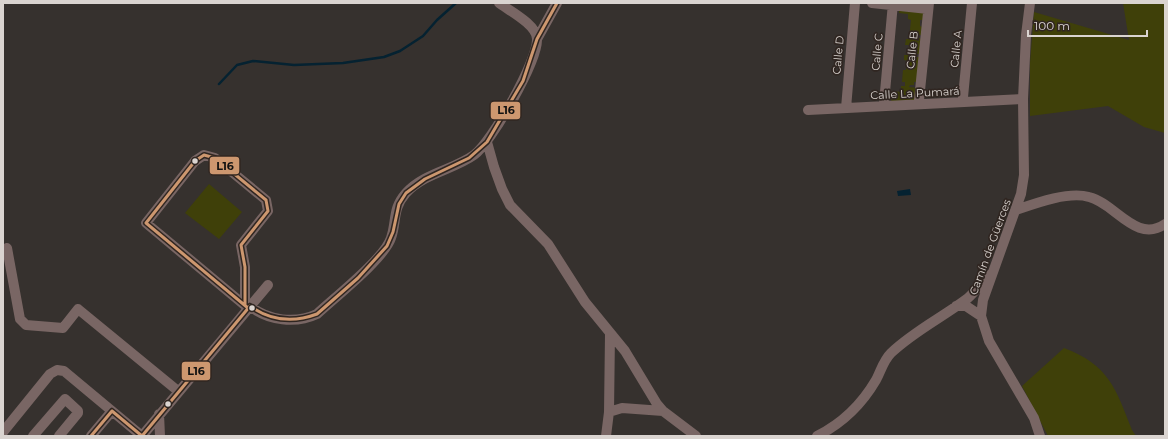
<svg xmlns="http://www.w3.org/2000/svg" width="1168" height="439" viewBox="0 0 1168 439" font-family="Montserrat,sans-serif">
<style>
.green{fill:#3f4009}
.water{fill:#052231}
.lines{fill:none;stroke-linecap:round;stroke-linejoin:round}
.stream{stroke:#052231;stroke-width:2.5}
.street{stroke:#796664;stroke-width:10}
.bus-1-casing{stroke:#302621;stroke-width:6}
.bus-1{stroke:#cd976f;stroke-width:3}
.bus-dot{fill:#dad4d0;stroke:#302621;stroke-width:1.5}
.labels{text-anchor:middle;stroke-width:3.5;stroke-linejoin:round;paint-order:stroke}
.street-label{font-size:11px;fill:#dad4d0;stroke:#302621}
.line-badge{stroke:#302621;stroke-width:1.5}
.pale-badge-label{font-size:11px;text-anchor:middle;font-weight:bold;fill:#111}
</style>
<rect width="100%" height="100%" fill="#36312e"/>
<path class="green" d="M1123 3H1165V133L1144 127 1108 106 1030 116V63L1034 12 1129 40Z
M899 10 924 13 923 20H920V26L923 27 922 35H916L915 40 919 41V38L922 39 921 54H917V57H920L918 82H914V85H910L909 87 918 88 915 103 891 105 892 91 901 92V86H905V82H902L903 70H906L908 61 904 60V55H908L909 45H905L906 39H909L911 20 908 19V14L899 13Z
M209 184 242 212 219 239 185 213Z
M1064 348C1109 365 1116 389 1132 430L1136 436H1048L1022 386Z"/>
<path class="water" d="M910 189 911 195 898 196 897 191Z"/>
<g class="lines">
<path class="stream" d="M219 84 237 65 253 61 294 65 343 63 384 57 400 51 423 36 437 20 456 3"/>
<path class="street" d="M872 3 928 9
M1030 3 1026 35 1023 99 1024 175 1021 194 983 300 981 316 989 341 1034 418 1040 436
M537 39 557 3
M963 97 972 3
M919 100 929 3
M884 103 893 3
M846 108 855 3
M808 110 1023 99
M487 142 494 167 502 189 510 205 548 244 585 302 625 351 657 404 663 411 696 436
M1016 210C1036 203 1069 191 1089 197 1115 203 1136 244 1165 224
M7 248 20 319 26 325 63 328 78 309 178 391
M245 305V267L241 245 268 211 266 200 215 158 204 155 195 161 146 223 248 308
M250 306C268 321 296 324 317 314 334 298 384 259 391 238 397 221 392 209 406 193 424 173 453 170 474 155 491 143 538 61 537 39 537 25 510 11 499 3
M956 306H966L981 316
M609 412 622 408 663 411
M159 414 160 436
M3 432 50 374 57 370 64 371 142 436
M33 436 65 399 78 411V413L59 436
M91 436 112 411
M142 436 268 285
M606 436 609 412 610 334
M817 436C841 424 862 404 876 380 881 371 883 361 891 353 914 331 943 317 968 298 976 291 982 281 991 274"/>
<g class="bus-1-casing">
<path id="bus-1" d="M146 223 195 161 204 155 215 158 266 200
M146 223 248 308
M245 305V267L241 245 268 211 266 200
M250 306C271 321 293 323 317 314L358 278 387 246 393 232 399 204 406 193 425 179 469 158 487 142 523 81 537 39 557 3
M112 411 142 436
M91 436 112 411
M142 436 250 306"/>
</g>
<use href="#bus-1" class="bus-1"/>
</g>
<g class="bus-dot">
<circle cx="195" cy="161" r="3.5"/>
<circle cx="252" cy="308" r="3.5"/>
<circle cx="168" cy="404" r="3.5"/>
</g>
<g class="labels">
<g class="street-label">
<text transform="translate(956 49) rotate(-84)" y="4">Calle A</text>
<text transform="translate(912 50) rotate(-84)" y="4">Calle B</text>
<text transform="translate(877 52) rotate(-85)" y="4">Calle C</text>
<text transform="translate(838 55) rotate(-85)" y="4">Calle D</text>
<text transform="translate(915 93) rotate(-3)" y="4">Calle La Pumará</text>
<text transform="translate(990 247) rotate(-70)" y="4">Camín de Güerces</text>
</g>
</g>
<g class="line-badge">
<rect x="490" y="101" width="31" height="19" rx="4" fill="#cd976f"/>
<rect x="209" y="156" width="31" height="19" rx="4" fill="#cd976f"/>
<rect x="181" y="361" width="30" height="20" rx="4" fill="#cd976f"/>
</g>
<g class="pale-badge-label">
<text x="506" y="114">L16</text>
<text x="225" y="170">L16</text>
<text x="196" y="375">L16</text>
</g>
<rect width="1168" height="439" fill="none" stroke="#dad4d0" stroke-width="8"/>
<path d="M1028 30v6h119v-6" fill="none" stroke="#dad4d0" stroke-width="2"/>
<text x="1034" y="30" font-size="12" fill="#dad4d0" stroke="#302621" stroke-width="3" paint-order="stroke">100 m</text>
</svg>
